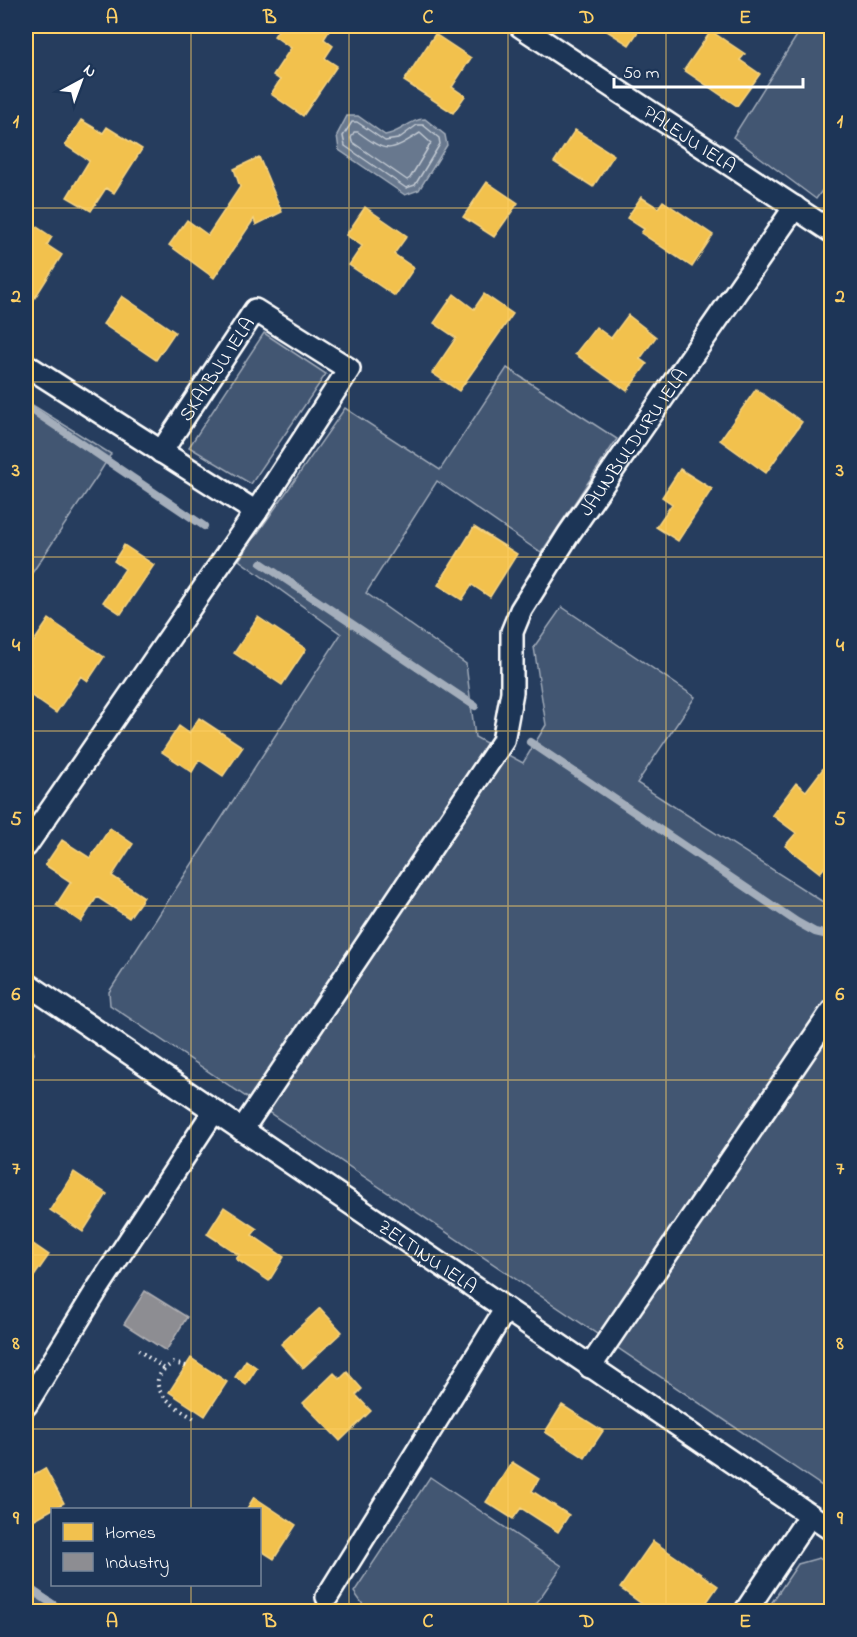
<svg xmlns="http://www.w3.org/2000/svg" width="857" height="1637" viewBox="0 0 857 1637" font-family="'Indie Flower',sans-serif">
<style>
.green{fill:#425672;stroke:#a0aab8;stroke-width:1.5}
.water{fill:#67788e;stroke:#a4aebb;stroke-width:1.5}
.homes{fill:#f2c14e;stroke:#f6d483;stroke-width:1.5}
.industry{fill:#8d8d92;stroke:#afafb3;stroke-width:1.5}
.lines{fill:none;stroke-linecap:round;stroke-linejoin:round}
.shore{stroke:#c2c9d2;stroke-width:1.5}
.stream{stroke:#a4aebb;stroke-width:8}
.minor-casing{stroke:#fff;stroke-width:26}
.path{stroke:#fff;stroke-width:4;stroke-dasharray:1.5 4.5;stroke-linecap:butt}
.minor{stroke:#1d3557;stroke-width:21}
.grid{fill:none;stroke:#ffd166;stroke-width:1.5;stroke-opacity:0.55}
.labels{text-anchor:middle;stroke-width:6;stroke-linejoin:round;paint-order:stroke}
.street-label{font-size:20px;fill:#fff;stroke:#1d3557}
.neatline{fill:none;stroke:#ffd166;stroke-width:2}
.grid-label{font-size:20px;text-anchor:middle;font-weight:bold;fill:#ffd166}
</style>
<rect width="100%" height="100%" fill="#263d5e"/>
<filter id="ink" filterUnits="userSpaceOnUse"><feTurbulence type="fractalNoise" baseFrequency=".0167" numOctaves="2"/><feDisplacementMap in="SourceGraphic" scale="12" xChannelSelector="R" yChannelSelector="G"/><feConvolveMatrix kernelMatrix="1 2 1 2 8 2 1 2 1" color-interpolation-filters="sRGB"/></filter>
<g filter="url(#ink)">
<path class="green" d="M803 26H831V178L816 199 733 137Z
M264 333 326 374 251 484 189 447Z
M507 368 617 439 541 553 437 481 366 593 466 664 475 737 523 763 546 725 534 647 562 607 695 697 637 783 831 907V1492L110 1005 109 992 341 634 239 560 345 408 440 470Z
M26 401 111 454 98 475 26 582Z
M26 1028 29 1030 34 1054 26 1069Z
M430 1477 562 1566 531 1611H362L364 1606 354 1592Z
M819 1558 831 1566V1611H766L798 1564Z
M26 1583 66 1609 71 1611H26Z"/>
<path class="water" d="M347 116H358L385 135C401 133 410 119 425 119L445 135 447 145 419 190 405 195 339 150 337 135Z"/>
<path class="homes" d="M281 26H328L331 28 324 39 333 46 325 58 337 66 303 116 271 94 280 80 273 75 291 48 274 36Z
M599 26H642L629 45Z
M711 31 745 54 740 60 760 74 737 106 684 70Z
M435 34 471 58 452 87 465 96 453 113 404 81Z
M81 120 103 133 107 127 142 149 114 193 106 188 91 211 67 197 89 161 65 145Z
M575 130 614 155 593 187 554 162Z
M259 157 282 212 256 225 254 219 214 278 169 245 187 220 208 235 240 187 234 169Z
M487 182 518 203 494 237 463 217Z
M641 197 658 208 663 201 713 235 692 267 641 233 644 229 627 218Z
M365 207 407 236 394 254 414 268 395 296 349 265 362 246 346 235Z
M31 223 52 237 47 245 62 255 31 304 26 301V232Z
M454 294 474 309 484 294 513 314 459 391 432 373 456 338 434 323Z
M122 296 175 332 156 360 103 324Z
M628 315 656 337 640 359 647 364 627 391 575 354 596 327 611 338Z
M756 389 802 422 766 473 720 440Z
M680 469 712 489 678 541 656 527 672 504 662 497Z
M474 527 517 554 490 597 472 585 462 600 438 585Z
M124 545 154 565 121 614 103 602 125 569 114 561Z
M258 617 306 649 282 685 234 653Z
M49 619 104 657 88 681 81 676 56 713 26 692V672L31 664 26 660V653Z
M199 718 243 747 223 776 199 760 192 772 162 752 179 726 189 733Z
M828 762 832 765V858L820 873 785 846 796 833 772 815 796 783 806 791Z
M110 828 133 844 112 876 144 897 129 918 97 897 81 922 56 905 71 882 45 865 62 840 90 858Z
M74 1172 107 1194 83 1232 50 1210Z
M224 1207 257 1229 252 1235 284 1257 269 1281 236 1259 239 1255 207 1234Z
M26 1239 49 1255 26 1288Z
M320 1308 342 1332 303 1368 281 1344Z
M191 1358 227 1382 205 1416 169 1392Z
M246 1360 257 1368 246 1385 235 1377Z
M347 1372 362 1389 356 1395 371 1411 340 1441 303 1403 334 1373 340 1379Z
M562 1405 603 1431 585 1458 545 1432Z
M512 1462 539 1479 532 1491 569 1515 558 1532 521 1508 513 1519 486 1502Z
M45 1468 64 1503 26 1524V1479Z
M254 1497 296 1525 274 1559 260 1550V1510H246Z
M653 1541 718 1586 700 1612H653L620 1588Z"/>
<path class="industry" d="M145 1291 187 1317 166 1351 124 1324Z"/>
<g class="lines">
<path class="shore" d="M352 122H357L385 141 398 139 417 125H423L439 138 440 144 415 185 406 188 345 146 343 136Z
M354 132H358C388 154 389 152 420 133L431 143 410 178 407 180 352 142 351 138Z"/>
<path class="stream" d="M26 406 204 526
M261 563 475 706
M530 742 797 922 815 932 832 936
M26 1586 64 1612"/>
<g class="minor-casing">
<g id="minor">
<path id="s1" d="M520 26 832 232"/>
<path d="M26 365 256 512 26 846"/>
<path id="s2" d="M161 452 255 310 349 369 256 512"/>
<path id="s3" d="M26 983 832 1530"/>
<path id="s4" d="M242 1130 503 741 512 692V632L521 610 568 535 795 207"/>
<path d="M590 1367 832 1011"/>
<path d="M26 1405 98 1288 214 1111"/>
<path d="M327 1597 505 1310"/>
<path d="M745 1612 810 1515"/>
</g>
</g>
<path class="path" d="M138 1350 165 1369
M186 1366 173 1363C136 1385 175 1407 195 1419"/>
<use href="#minor" class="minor"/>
</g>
</g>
<path class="grid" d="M191 26V1510M349 26V1612M508 26V1612M666 26V1612M26 208H832M26 382H832M26 557H832M26 731H832M26 906H832M26 1080H832M26 1255H832M26 1429H832M191 1584V1612"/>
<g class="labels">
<g class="street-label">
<text dy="7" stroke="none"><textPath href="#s1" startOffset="204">PALEJU IELA</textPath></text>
<text dy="7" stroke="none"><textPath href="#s2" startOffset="100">SKALBJU IELA</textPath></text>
<text dy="7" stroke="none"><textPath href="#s4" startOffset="804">JAUNBULDURU IELA</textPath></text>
<text dy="7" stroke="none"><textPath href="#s3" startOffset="486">ZELTIŅU IELA</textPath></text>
</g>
</g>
<rect width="857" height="1637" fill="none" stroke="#1d3557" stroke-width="66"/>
<rect x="51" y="1508" width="210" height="78" fill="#1d3557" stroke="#77869a" stroke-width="1.5"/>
<rect x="63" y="1523" width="30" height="18" fill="#f2c14e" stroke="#77869a" stroke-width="1.5"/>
<text x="105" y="1538" font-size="18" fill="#ffffff">Homes</text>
<rect x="63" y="1553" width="30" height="18" fill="#8d8d92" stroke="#77869a" stroke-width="1.5"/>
<text x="105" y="1568" font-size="18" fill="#ffffff">Industry</text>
<g transform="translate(81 81) rotate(41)" stroke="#1d3557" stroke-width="4.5" paint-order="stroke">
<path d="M0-4.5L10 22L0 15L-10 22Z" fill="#ffffff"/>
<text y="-9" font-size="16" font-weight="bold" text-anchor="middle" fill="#ffffff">N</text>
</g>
<path d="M614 78v9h189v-9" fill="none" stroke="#ffffff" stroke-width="3"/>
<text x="623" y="78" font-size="18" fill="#ffffff" stroke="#1d3557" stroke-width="4.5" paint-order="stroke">50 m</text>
<rect x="33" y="33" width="791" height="1571" class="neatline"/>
<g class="grid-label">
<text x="112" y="23">A</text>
<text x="270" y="23">B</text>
<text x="428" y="23">C</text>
<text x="587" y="23">D</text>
<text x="745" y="23">E</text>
<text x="16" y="127">1</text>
<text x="840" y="127">1</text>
<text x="16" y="302">2</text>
<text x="840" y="302">2</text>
<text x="16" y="476">3</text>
<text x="840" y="476">3</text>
<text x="16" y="651">4</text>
<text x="840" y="651">4</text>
<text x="16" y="825">5</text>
<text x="840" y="825">5</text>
<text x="16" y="1000">6</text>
<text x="840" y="1000">6</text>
<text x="16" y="1174">7</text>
<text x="840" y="1174">7</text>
<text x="16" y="1349">8</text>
<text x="840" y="1349">8</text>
<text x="16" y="1524">9</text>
<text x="840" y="1524">9</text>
<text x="112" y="1627">A</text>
<text x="270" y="1627">B</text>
<text x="428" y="1627">C</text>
<text x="587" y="1627">D</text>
<text x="745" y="1627">E</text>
</g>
</svg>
